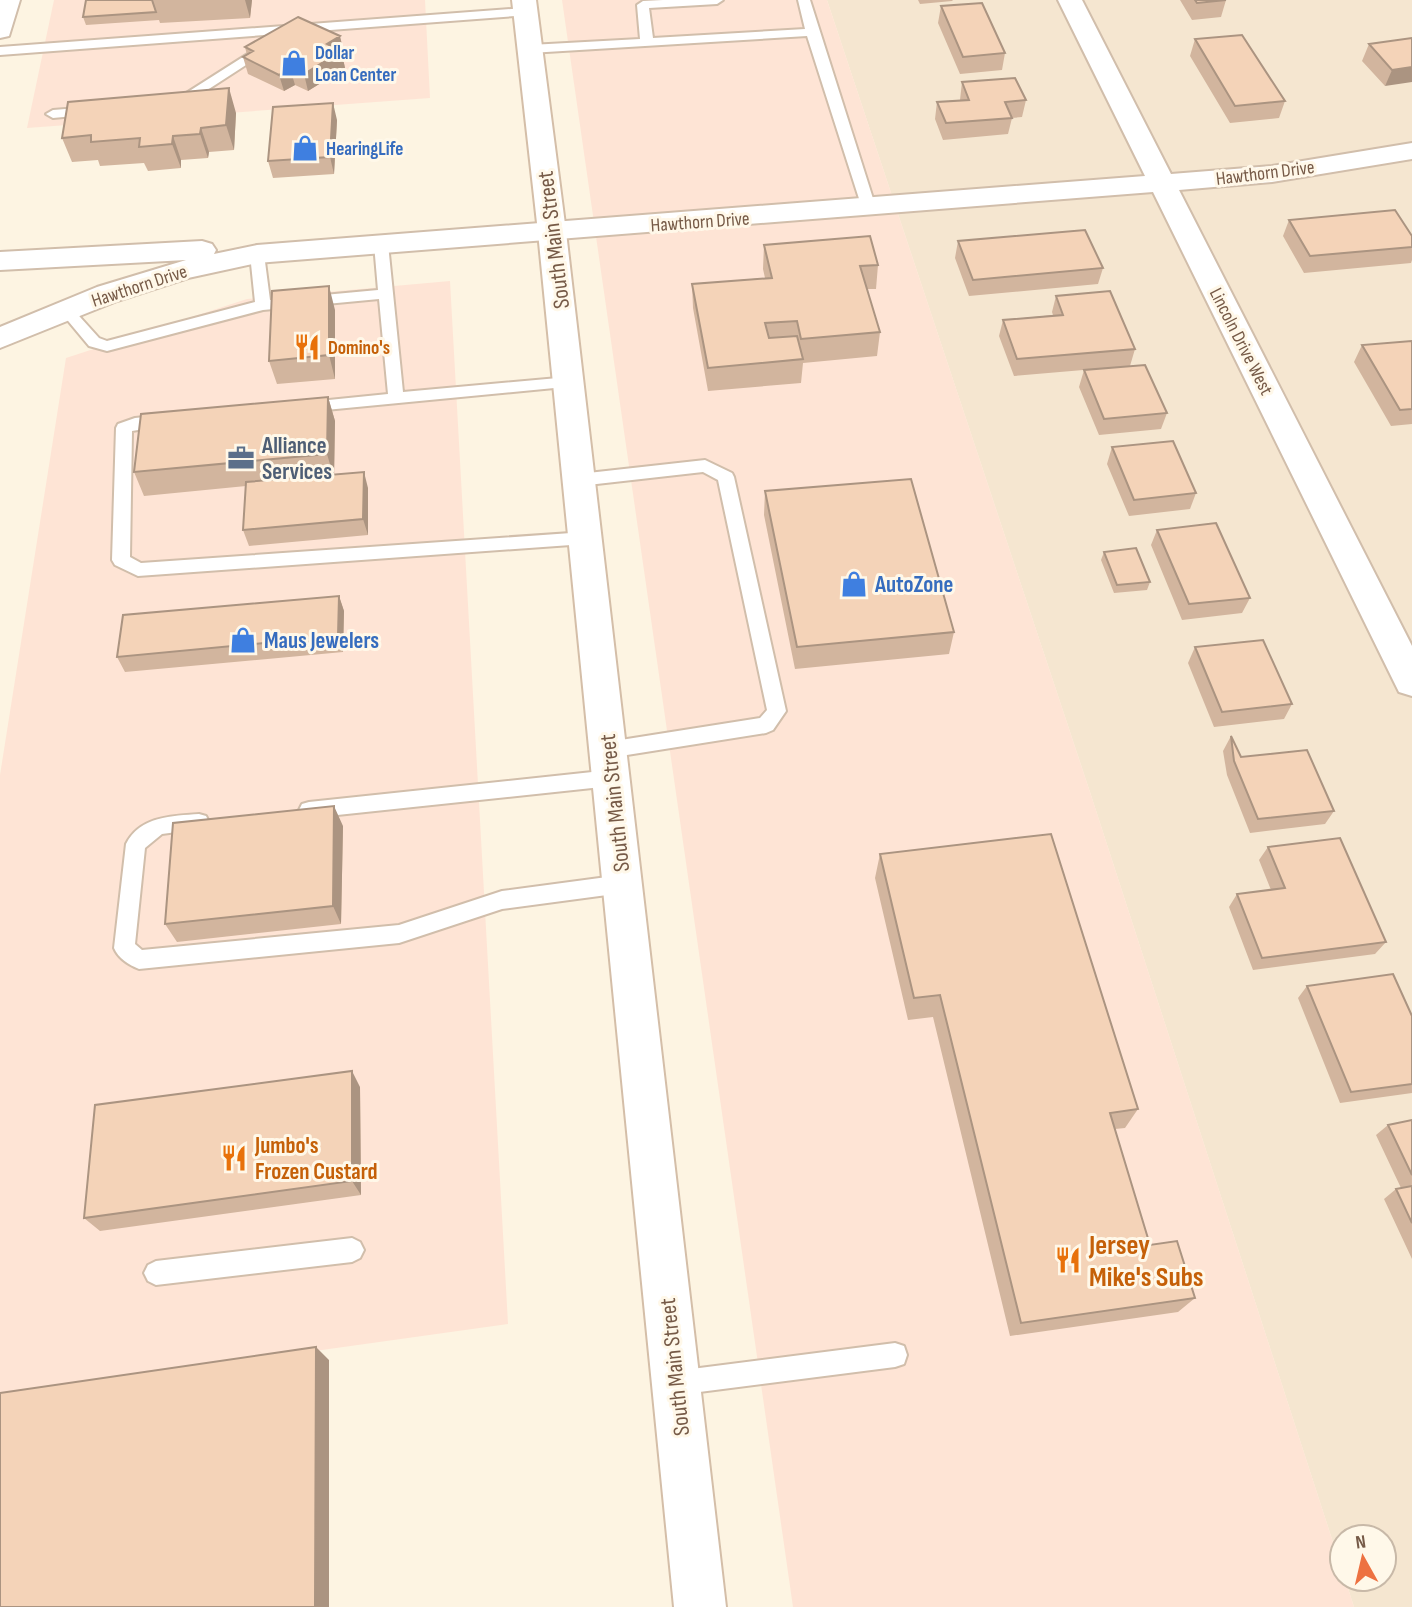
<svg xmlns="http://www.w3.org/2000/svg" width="1412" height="1607" viewBox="0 0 1412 1607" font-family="'Sofia Sans Condensed',sans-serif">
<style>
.residential{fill:#f5e6d0}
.commercial{fill:#fee4d5}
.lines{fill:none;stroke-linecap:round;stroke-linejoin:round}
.lane-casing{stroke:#d1beab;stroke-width:4}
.street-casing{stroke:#d1beab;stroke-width:4}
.secondary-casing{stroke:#d4bea8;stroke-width:4}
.lane{fill:#fff;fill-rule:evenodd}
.street{fill:#fff;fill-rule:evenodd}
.secondary{fill:#fff;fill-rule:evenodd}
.wall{fill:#d2b59e}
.shaded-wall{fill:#ab9481}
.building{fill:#f4d3b8;stroke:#ab9481;stroke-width:2}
.labels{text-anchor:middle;stroke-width:6;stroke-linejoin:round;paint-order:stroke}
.far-shop-label{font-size:19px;font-weight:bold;fill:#366cbe;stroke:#fff8e9;text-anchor:start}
.far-street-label{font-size:19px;fill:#765a47;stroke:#fff8e9}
.far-food-label{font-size:19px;font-weight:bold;fill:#c56008;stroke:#fff8e9;text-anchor:start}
.street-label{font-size:23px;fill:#765a47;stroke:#fff8e9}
.service-label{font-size:23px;font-weight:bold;fill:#4e5e75;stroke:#fff8e9;text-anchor:start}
.shop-label{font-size:23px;font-weight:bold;fill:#366cbe;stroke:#fff8e9;text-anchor:start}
.food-label{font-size:23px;font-weight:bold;fill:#c56008;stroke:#fff8e9;text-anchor:start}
.near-food-label{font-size:28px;font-weight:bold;fill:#c56008;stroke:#fff8e9;text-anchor:start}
</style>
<rect width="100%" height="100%" fill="#fdf4e2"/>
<path class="residential" d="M827 0H1412V1607H1354L1345 1579H1384V1537H1342V1570L1090 792Z"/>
<path class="commercial" d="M54 0H425L430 98 27 128Z
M562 0H827L1090 792 1342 1570V1579H1345L1354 1607H793Z
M450 281 508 1324 0 1395V775L66 358 247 299Z"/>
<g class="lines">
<g class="lane-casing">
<path id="lane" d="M663 0H723L717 4 649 8 653 38 805 29 798 0H810L876 208 874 211H864L862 208 807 36 530 53 524 49 530 45 640 39 637 5 643 1Z
M525 8 531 12 529 15 0 55V47Z
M265 43 271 47 269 50 181 107H171L169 104Z
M90 107 95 108V114L53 118 46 114 53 110Z
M381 240 388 244 403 392 569 377 577 382 575 386 305 412 297 407 299 403 388 394 379 299 263 310 107 351 89 346 59 310 66 305 71 307 99 338 107 341 255 302 250 254 257 249 264 254 270 300 378 290 374 244Z
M163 415 169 417 171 421 169 425 132 431 130 557 141 563 585 532 593 538 585 544 138 576 115 565 112 560 116 428 118 424 135 418Z
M705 460 732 473 734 477 786 711 773 730 766 733 608 758 601 755 599 750 601 745 608 742 760 718 767 710 718 480 703 472 579 486 571 480 579 474Z
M611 770 618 772 621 778 618 784 611 786 309 818 302 816 299 810 302 804 309 802Z
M199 814 206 816 209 822 206 828 162 834 145 848 135 944 142 950 399 925 502 891 622 875 629 878 632 884 629 890 622 893 502 909 399 943 139 969C129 965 118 958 114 948L126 844C140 816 172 816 199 814Z
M352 1238 360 1242 364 1250 360 1258 352 1262 156 1285 148 1281 144 1273 148 1265 156 1261Z
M895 1343 904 1346 907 1355 904 1364 895 1367 676 1395 667 1392 664 1383 667 1374 676 1371Z"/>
</g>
<g class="street-casing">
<path id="street" d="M0 0H20L9 36 0 38Z
M1058 0H1082L1171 174 1272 166 1412 143V159L1272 182 1179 190 1412 646V696L1399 692 1394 682 1153 192 257 263 188 278 117 301 0 348V327L97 287 186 260 0 270V252L202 241 212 244 216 250 214 254 257 245 1145 176Z"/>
</g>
<g class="secondary-casing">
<path id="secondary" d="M512 0H536L566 232 726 1607H674L538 232Z"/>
</g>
<use href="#lane" class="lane"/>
<use href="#street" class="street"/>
<use href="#secondary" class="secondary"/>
</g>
<path class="wall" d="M86 0H252L250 18 160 23 159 20 86 25 83 17Z
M918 0H953L952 1 920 4Z
M1180 0H1226L1221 17 1192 20Z
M941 6 1005 53 1002 70 960 74 938 23Z
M1412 38 1385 86 1362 61 1369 44Z
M1195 39 1285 101 1279 118 1230 123 1190 56Z
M245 47 344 53 342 54 345 68 308 91 295 85 284 91 248 74 243 57 247 55Z
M962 82 1026 100 1022 117 1012 118 1008 134 943 140 935 119 937 102 960 100Z
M236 113 234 150 209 152 208 158 181 160V168L148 171 144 163 100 166 98 160 72 162 62 138Z
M337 120 334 174 273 178 268 161Z
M1289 220 1412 236V260L1411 263 1304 273 1283 236Z
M958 241 1103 268 1098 284 969 296 955 258Z
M764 245 878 265 876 289H867L880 332 877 356 803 363 801 383 708 391 693 308 692 284 765 278 763 269Z
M1056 296 1135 349 1130 366 1014 376 999 336 1003 320 1053 315 1052 312Z
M335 310V379L277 384 269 361Z
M1412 341V424L1391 426 1354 362 1362 345Z
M1084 370 1167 413 1161 429 1099 435 1079 387Z
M328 397 335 421 334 475 368 488V535L249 546 243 530 246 486 144 496 134 472Z
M1112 447 1196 493 1190 509 1129 516 1107 464Z
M765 491 954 632 949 654 795 669 764 515Z
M1157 530 1250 598 1242 613 1182 620 1151 545Z
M1104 552 1150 582 1147 590 1114 593 1101 560Z
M339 596 344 611 343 652 125 672 117 657Z
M1195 647 1292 704 1284 719 1214 727 1188 663Z
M1231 736 1241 757 1334 811 1325 824 1250 833 1227 775 1223 751Z
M343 826 341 924 177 942 165 924Z
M1268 847 1386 942 1375 954 1253 970 1229 907 1237 894 1271 890 1259 860Z
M880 854 1138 1109 1125 1128 1115 1129 1150 1245 1195 1298 1178 1312 1010 1336 933 1017 908 1020 875 878Z
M1307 986 1412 1016V1093L1340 1103 1298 998Z
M360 1087 361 1195 100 1231 84 1218Z
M1412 1120V1259L1384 1199 1396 1189 1401 1188 1376 1135 1388 1125Z"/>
<path class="shaded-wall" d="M245 0H252L250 18Z
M340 36 344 53 342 54 345 68 308 91 304 74 327 44Z
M1412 67V82L1385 86 1392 70Z
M290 68 295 85 284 91 279 75Z
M229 88 236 113 234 150 226 125Z
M333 103 337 120 334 174 330 157Z
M201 128 209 152 208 158 200 134Z
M173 136 181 160V168L172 144Z
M329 286 335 310V379L329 355Z
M328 397 335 421 334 478 327 454Z
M364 472 368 488V535L363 519Z
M339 596 344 611 343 652 338 636Z
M334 806 343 826 341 924 333 906Z
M352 1071 360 1087 361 1195 352 1181Z
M316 1347 329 1360V1607H315Z"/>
<path class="building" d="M86 0H152L156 12 83 17Z
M1195 0H1226L1197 3Z
M982 3 1005 53 963 57 941 6Z
M298 17 340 36 327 44 341 51 304 74 290 68 279 75 243 57 253 51 245 47Z
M1242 35 1285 101 1235 106 1195 39Z
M1412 38V67L1392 70 1369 44Z
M1015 78 1026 100 1005 102 1012 118 946 123 937 102 969 100 962 82Z
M229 88 226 125 201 128 200 134 173 136 172 144 139 147 140 138 91 142V135L62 138 68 102Z
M333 103 330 157 268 161 273 107Z
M1395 210 1412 236V247L1310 256 1289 220Z
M1085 230 1103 268 973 280 958 241Z
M870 236 878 265 860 266 880 332 801 339 797 321 765 323 769 338 797 336 803 359 708 368 692 284 772 278 764 245Z
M329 286V355L269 361 272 291Z
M1110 291 1135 349 1017 359 1003 320 1063 315 1056 296Z
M1412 341V409L1400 410 1362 345Z
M1145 365 1167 413 1104 419 1084 370Z
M328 397 327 454 134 472 141 414Z
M1173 441 1196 493 1134 500 1112 447Z
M364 472 363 519 243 530 246 482Z
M911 479 954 632 797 647 765 491Z
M1216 523 1250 598 1189 604 1157 530Z
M1136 548 1150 582 1117 585 1104 552Z
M339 596 338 636 117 657 123 615Z
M1263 640 1292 704 1222 712 1195 647Z
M1231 736 1241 757 1307 750 1334 811 1258 819 1234 761Z
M334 806 333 906 165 924 173 823Z
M1051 834 1138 1109 1110 1113 1150 1245 1177 1241 1195 1298 1021 1323 940 995 914 998 880 854Z
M1340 838 1386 942 1262 958 1237 894 1285 888 1268 847Z
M1393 974 1412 1016V1084L1351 1092 1307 986Z
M352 1071V1181L84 1218 95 1105Z
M1412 1120V1175L1388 1125Z
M1412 1186V1223L1396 1189Z
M316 1347 315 1607H0V1393Z"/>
<defs>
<g id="shop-bare" transform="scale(2.1)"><path d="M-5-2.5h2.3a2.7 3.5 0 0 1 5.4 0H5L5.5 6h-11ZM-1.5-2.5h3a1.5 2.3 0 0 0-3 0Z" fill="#3f7fe0" stroke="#fff8e9" stroke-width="2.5" paint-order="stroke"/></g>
<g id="restaurant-bare" transform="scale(2.1)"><path d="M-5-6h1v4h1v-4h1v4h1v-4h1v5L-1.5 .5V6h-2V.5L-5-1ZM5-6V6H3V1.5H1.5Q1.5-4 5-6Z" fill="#e8710a" stroke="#fff8e9" stroke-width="2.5" paint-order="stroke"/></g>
<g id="office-bare" transform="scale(2.1)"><path d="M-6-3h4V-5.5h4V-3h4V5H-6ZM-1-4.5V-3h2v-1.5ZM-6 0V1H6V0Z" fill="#5c6f8a" stroke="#fff8e9" stroke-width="2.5" paint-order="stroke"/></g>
</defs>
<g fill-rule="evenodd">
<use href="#shop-bare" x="294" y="63"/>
<use href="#shop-bare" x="305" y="148"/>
<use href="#restaurant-bare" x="307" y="347"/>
<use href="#office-bare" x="241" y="458"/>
<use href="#shop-bare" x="854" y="584"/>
<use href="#shop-bare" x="243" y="640"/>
<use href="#restaurant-bare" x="234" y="1158"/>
<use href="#restaurant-bare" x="1068" y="1260"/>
</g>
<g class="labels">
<g class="far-shop-label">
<text x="315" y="59">Dollar<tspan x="315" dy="22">Loan Center</tspan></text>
<text x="326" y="155">HearingLife</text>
</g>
<g class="far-street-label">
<text transform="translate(1265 172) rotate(-7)" y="7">Hawthorn Drive</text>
<text transform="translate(700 221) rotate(-4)" y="7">Hawthorn Drive</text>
<text transform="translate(139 285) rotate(-18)" y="7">Hawthorn Drive</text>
<text transform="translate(1242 341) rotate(63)" y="7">Lincoln Drive West</text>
</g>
<g class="far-food-label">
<text x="328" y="354">Domino's</text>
</g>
<g class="street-label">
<text transform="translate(553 240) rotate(-97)" y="8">South Main Street</text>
<text transform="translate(614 803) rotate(-96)" y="8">South Main Street</text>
<text transform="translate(674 1367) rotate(-96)" y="8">South Main Street</text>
</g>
<g class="service-label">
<text x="262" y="453">Alliance<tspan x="262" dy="26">Services</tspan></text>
</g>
<g class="shop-label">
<text x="875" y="592">AutoZone</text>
<text x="264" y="648">Maus Jewelers</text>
</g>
<g class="food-label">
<text x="255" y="1153">Jumbo's<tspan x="255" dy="26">Frozen Custard</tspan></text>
</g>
<g class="near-food-label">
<text x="1089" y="1254">Jersey<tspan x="1089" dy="32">Mike's Subs</tspan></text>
</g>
</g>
<g transform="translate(1363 1558) rotate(352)"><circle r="33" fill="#fff8e9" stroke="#c8b9a8" stroke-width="2"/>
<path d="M0-5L12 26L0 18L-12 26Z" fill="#ed7141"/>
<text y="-10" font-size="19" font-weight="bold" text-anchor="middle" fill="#765a47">N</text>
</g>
</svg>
